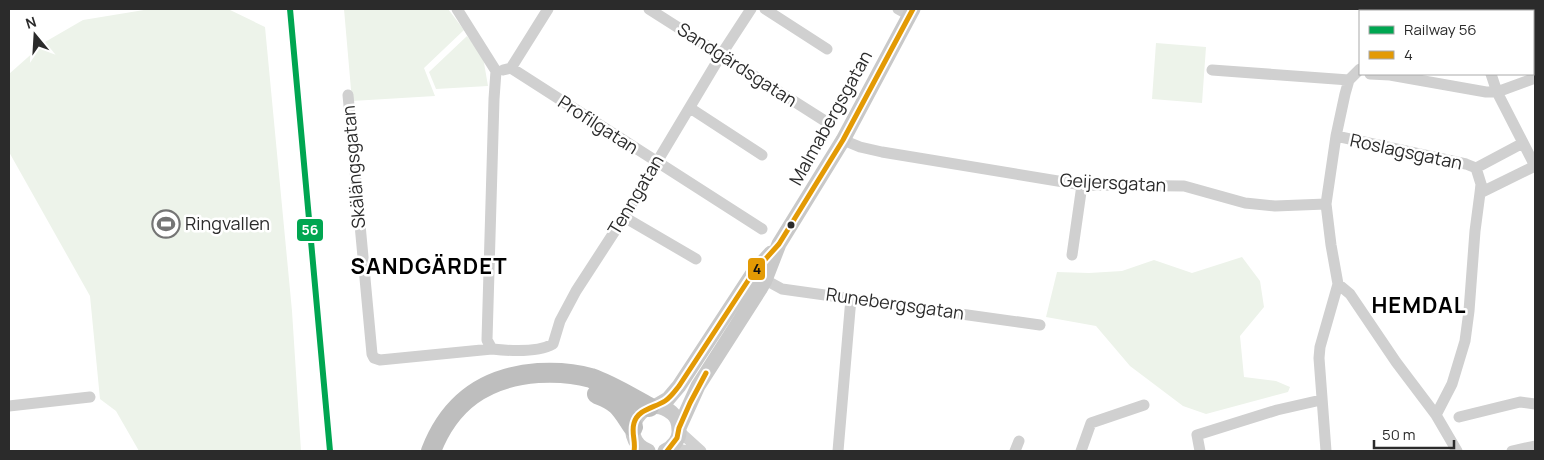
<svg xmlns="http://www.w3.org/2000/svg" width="1544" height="460" viewBox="0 0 1544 460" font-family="Manrope,sans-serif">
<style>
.green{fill:#edf3ea}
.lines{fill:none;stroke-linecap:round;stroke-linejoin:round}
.street{stroke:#d0d0d0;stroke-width:11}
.secondary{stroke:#c9c9c9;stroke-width:15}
.highway{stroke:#bebebe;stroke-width:20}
.bus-1-casing{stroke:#fff;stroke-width:9}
.bus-1{stroke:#e39a04;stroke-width:5}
.rail-1-casing{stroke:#fff;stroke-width:10}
.rail-1{stroke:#00a651;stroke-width:6}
.bus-dot{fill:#2b2b2b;stroke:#fff;stroke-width:2}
.labels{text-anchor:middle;stroke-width:5;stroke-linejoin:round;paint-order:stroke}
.street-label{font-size:18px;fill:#2b2b2b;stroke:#fff}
.poi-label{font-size:18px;fill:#2b2b2b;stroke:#fff;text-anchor:start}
.district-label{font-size:22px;font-weight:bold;letter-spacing:1px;fill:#000;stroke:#fff}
.line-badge{stroke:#fff;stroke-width:2}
.badge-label{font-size:14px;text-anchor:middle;font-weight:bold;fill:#fff}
.pale-badge-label{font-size:14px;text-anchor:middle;font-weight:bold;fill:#111}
</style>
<rect width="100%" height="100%" fill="#fff"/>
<path class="green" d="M150 9H228L265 27 292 311 301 451H139L116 411 100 399 90 296 9 152V74L45 42 83 20Z
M344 9H448L464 30 424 68 435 96 352 101Z
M467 36 483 57 488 86 436 89 429 72Z
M1156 43 1206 47 1202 103 1152 99Z
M1242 257 1260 281 1264 307 1240 336 1244 377 1276 381 1290 387 1288 392 1206 414 1183 406 1130 366 1096 326 1046 317 1057 272 1089 273 1122 271 1154 260 1192 273Z"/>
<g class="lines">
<path class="street" d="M457 9 496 71 494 99 487 340 492 349C510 351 537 353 553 344L560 321 576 291 624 217 721 55 751 9
M649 9 825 121
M765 9 827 49
M898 9 909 15
M1472 9 1473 11
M1409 11 1411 9
M511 68 762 229
M503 70 511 68 548 9
M1212 70 1349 80
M1370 74 1390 75 1486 92H1497L1535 78
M1491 74 1497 92 1535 166
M348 95 372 354 374 358 380 360 492 349
M690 108 762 155
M1336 136 1466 164 1476 168 1481 184 1480 193 1535 166
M843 140 860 147 882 152 1082 185 1184 186 1245 203 1275 206 1326 204
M1476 168 1523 143
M624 217 696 259
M1072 255 1082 185
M760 277 782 289 1040 325
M1338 284 1350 294 1396 362 1436 415 1457 451
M9 406 90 397
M1436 415 1452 384 1465 341 1469 311 1475 231 1480 193
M1459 417 1520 402 1535 404
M680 432 701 451
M671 448 688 451
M838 451 851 298
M1015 451 1019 441
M1081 451 1091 423 1144 405
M1200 451 1197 435 1277 410 1321 400
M1326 451 1319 358 1320 347 1338 284 1331 245 1326 204 1336 136 1345 94 1349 80 1360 69
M1512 451 1535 446"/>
<path class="secondary" d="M656 406 668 399 679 386 753 273 771 253
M679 428 698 386 760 289 765 280 779 244 843 140 913 9
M648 451C614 437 644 389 672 413 677 417 679 423 679 430 680 439 673 447 665 451"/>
<path class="highway" d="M597 394C619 402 621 409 633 427
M431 451C450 402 485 377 538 373 556 372 574 373 591 378 611 385 630 397 649 407"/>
<g class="bus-1-casing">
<path id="bus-1" d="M634 451C636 441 631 433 634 423 638 409 654 408 665 401 671 397 675 391 679 386L753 273 779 244 843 140 913 9
M667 451 677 438 679 428 690 403 706 373"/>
</g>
<use href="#bus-1" class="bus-1"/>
<g class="rail-1-casing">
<path id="rail-1" d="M290 9 330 451"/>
</g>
<use href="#rail-1" class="rail-1"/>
</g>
<defs>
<g id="stadium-ring" transform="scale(1.4375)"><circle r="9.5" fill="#fff" stroke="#757575" stroke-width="1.5"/><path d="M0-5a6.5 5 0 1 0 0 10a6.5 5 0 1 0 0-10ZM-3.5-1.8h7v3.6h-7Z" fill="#757575"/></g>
</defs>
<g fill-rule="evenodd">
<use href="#stadium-ring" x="166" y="224"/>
</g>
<circle class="bus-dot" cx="791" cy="225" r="4.5"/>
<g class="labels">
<g class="street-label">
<text transform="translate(737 65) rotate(33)" y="6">Sandgärdsgatan</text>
<text transform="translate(831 118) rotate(-61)" y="6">Malmabergsgatan</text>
<text transform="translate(598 125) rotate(33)" y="6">Profilgatan</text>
<text transform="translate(1406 152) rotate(12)" y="6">Roslagsgatan</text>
<text transform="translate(354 167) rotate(-95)" y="6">Skälängsgatan</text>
<text transform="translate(1113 183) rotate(3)" y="6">Geijersgatan</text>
<text transform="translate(636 195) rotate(-59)" y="6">Tenngatan</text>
<text transform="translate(895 304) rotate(8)" y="6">Runebergsgatan</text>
</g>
<g class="poi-label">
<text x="185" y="230">Ringvallen</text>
</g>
<g class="district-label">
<text x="429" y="274">SANDGÄRDET</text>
<text x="1419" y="313">HEMDAL</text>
</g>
</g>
<g class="line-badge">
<rect x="296" y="218" width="28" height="24" rx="5" fill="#00a651"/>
<rect x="747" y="257" width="19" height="24" rx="5" fill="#e39a04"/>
</g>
<g class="badge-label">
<text x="310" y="235">56</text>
</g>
<g class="pale-badge-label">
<text x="757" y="274">4</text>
</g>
<rect width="1544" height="460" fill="none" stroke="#2b2b2b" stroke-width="20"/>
<rect x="1359" y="10" width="175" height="65" fill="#ffffff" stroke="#aaaaaa"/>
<rect x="1369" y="26" width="25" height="8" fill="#00a651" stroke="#aaaaaa"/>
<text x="1404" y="35" font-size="15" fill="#2b2b2b">Railway 56</text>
<rect x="1369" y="51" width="25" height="8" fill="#e39a04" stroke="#aaaaaa"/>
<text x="1404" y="60" font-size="15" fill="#2b2b2b">4</text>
<g transform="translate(35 35) rotate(342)" stroke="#ffffff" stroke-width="4" paint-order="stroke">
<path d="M0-4L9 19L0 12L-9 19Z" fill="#2b2b2b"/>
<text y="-8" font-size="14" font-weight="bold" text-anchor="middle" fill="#2b2b2b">N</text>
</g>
<path d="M1374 440v8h80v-8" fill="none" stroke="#2b2b2b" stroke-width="2.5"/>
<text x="1382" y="440" font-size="15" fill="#2b2b2b" stroke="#ffffff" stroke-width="4" paint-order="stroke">50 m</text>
</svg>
